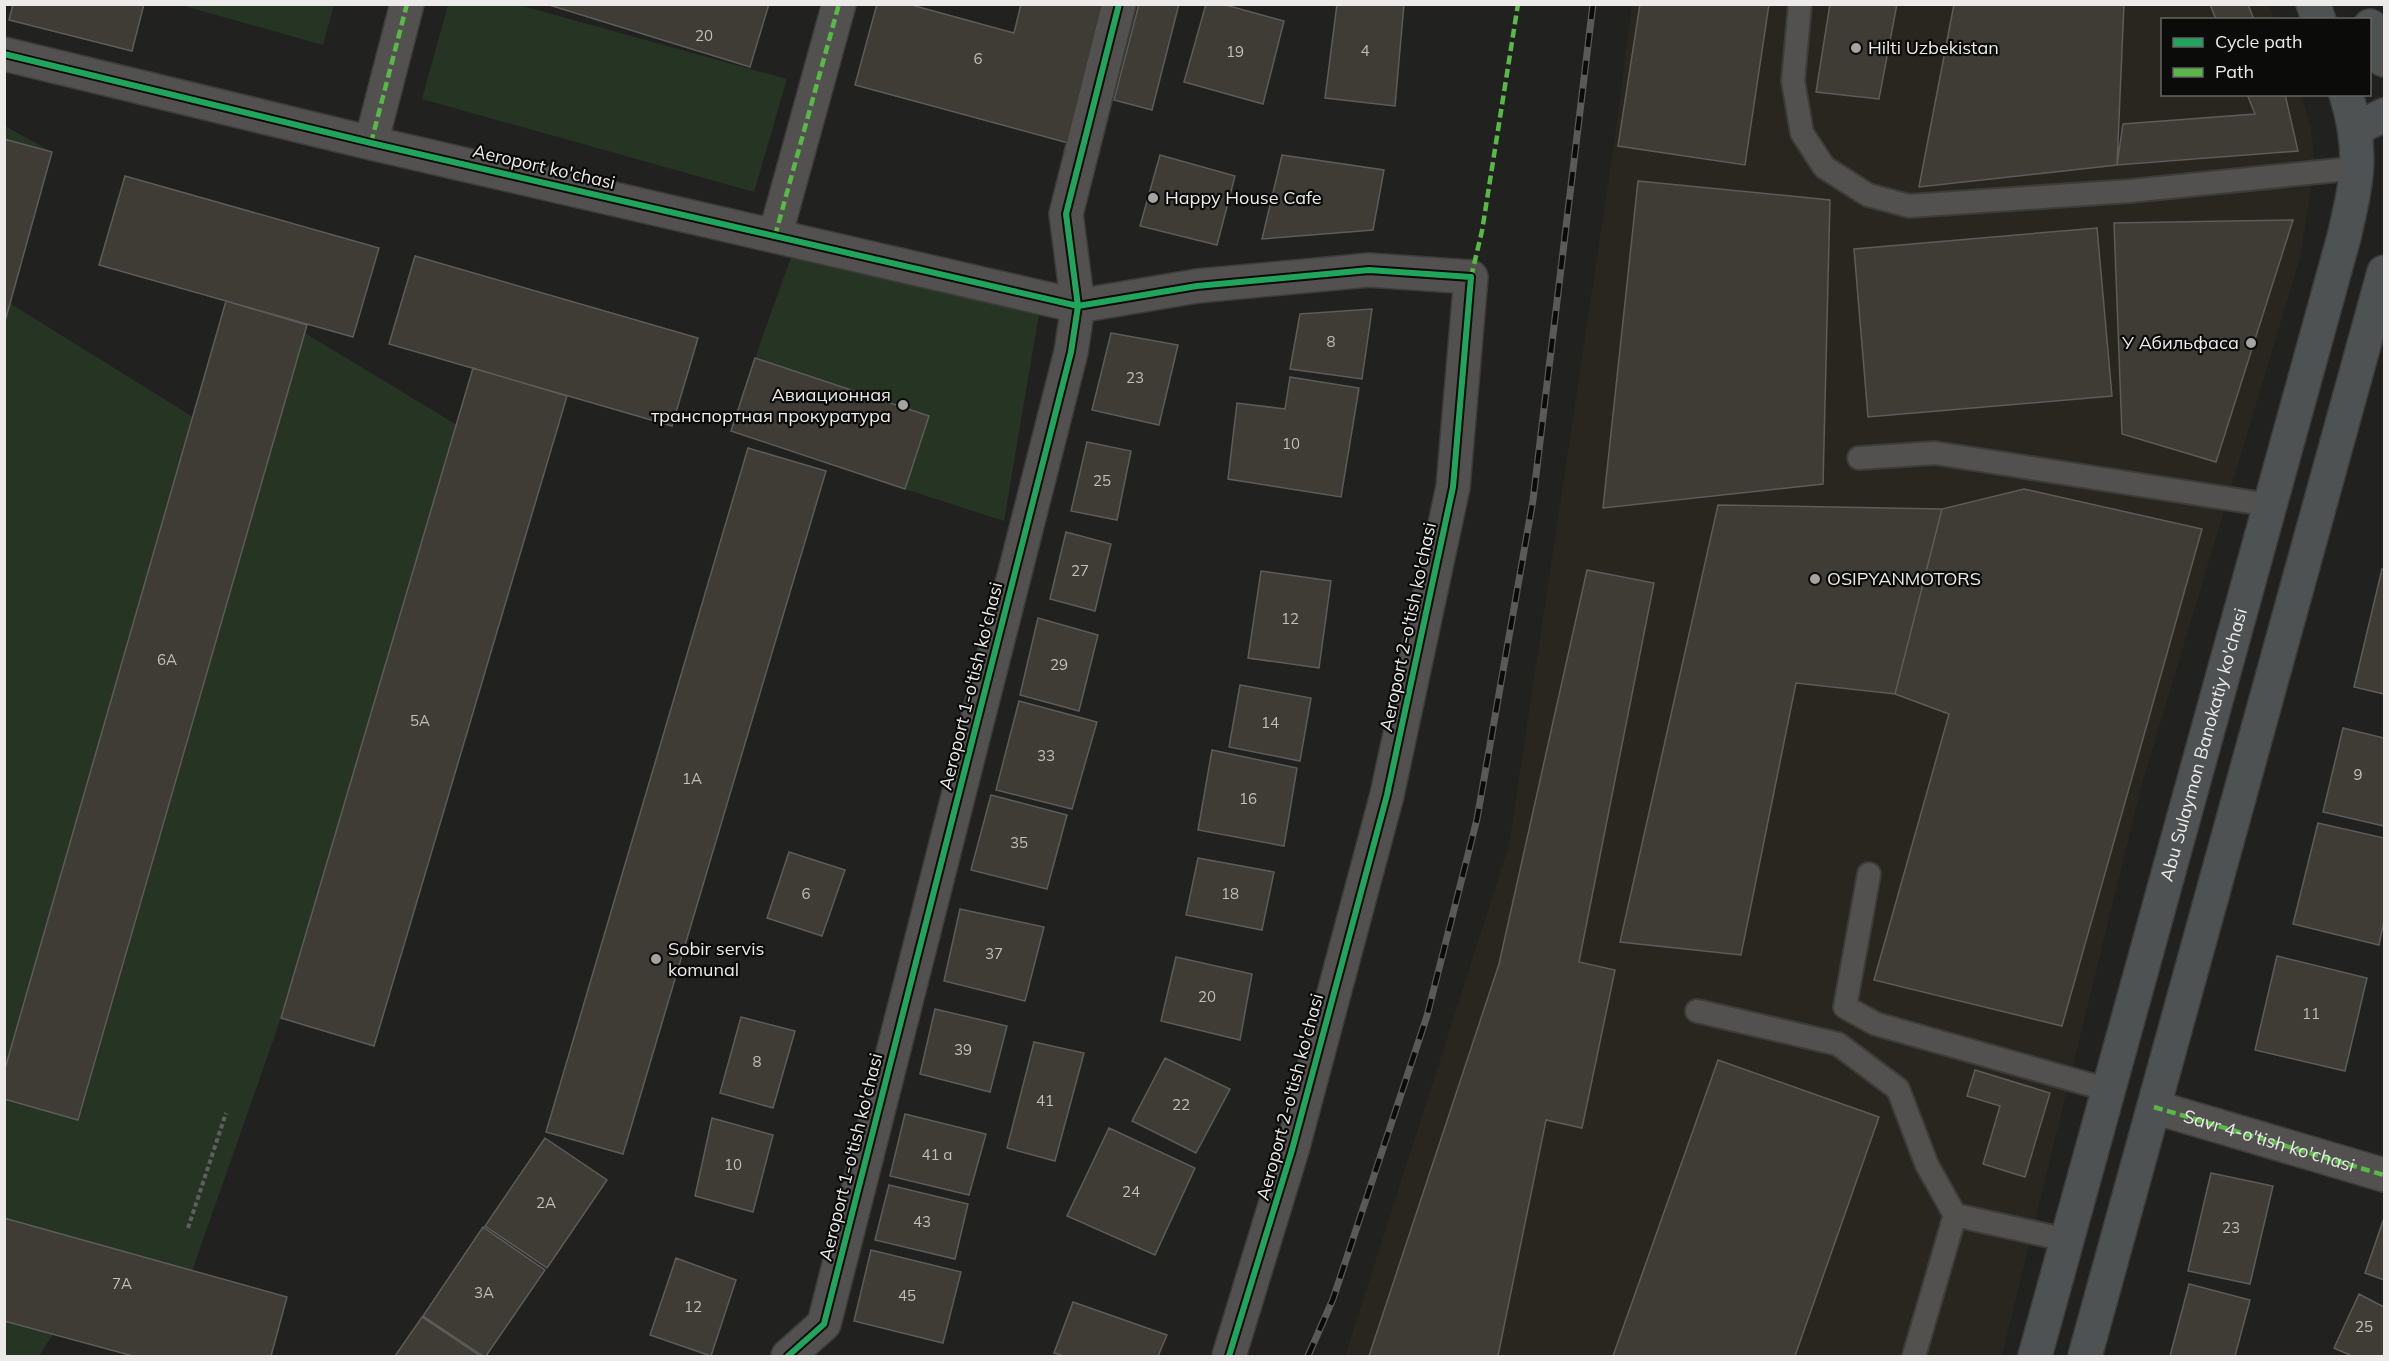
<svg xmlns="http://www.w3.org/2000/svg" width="2389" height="1361" viewBox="0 0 2389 1361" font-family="Mulish,sans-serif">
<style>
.built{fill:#29261f}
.green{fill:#263523}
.building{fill:#3f3c35;stroke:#5c5c5b;stroke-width:1.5}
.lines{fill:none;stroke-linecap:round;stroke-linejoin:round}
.lane-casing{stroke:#3c3c3a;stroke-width:26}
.street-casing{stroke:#3c3c3a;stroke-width:36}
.secondary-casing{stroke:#3c3c3a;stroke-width:36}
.path{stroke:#5e5e5d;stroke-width:4;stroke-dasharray:4.5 3;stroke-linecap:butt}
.lane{stroke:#525150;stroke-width:22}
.street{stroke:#525150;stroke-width:33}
.secondary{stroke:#4f5253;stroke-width:33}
.rail-casing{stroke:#5b5a59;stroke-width:7}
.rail{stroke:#0b0b0a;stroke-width:4.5;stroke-dasharray:14;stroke-linecap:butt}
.quiet{stroke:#58b947;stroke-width:4.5;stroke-dasharray:9 4.5;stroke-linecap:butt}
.cycleway-casing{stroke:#0b0b0a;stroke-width:10}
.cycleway{stroke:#20a55d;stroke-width:6}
.poi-dot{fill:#a5a4a3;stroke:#0b0b0a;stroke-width:2}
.labels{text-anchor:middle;stroke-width:4.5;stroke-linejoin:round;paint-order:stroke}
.number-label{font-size:15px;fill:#c1bfbc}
.poi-label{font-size:18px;fill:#ecebe9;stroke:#0b0b0a;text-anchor:start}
.street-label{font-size:18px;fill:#ecebe9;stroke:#0b0b0a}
</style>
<rect width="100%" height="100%" fill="#212120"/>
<path class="built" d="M1632 5H2269L2275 19 2162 20V94L2301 95 2311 127 2315 165 2300 258 2142 784 2002 1356H1345L1509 845 1615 137Z"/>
<path class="green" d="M181 5H334L323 45Z
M448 5H519L787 79 754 192 422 99Z
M5 126 52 152 11 304 193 417 5 1072Z
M791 257 1039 314 1004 521 905 489 929 416 755 358Z
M305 333 457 425 281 1018 192 1271 5 1218 4 1099 79 1120Z
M4 1321 53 1334 39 1356H5Z"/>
<path class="building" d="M13 4H144L132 51 9 20Z
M546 4H769L750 67Z
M877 4H908L1014 33 1021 4H1109L1072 144 855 85Z
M1139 4H1179L1152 110 1114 100Z
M1206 4H1222L1284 21 1263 104 1184 82Z
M1337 4H1404L1395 106 1325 98Z
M1640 4H1769L1745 165 1618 146Z
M1830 4H1897L1879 99 1816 92Z
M1954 4H2124L2117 165 1919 187Z
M2210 4H2248L2254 20H2216Z
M2247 94H2285L2298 151 2117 165 2123 124 2255 114Z
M4 139 52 152 4 325Z
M1160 155 1235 176 1217 245 1140 226Z
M1282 155 1384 170 1373 230 1262 239Z
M125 176 379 248 353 337 99 265Z
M1638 181 1830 200 1823 484 1603 508Z
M2293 220 2216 462 2122 434 2114 223Z
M2097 228 2112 396 1868 417 1854 249Z
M415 256 698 338 672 426 389 344Z
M226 301 307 325 78 1120 4 1099V1072Z
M1372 309 1362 379 1290 369 1300 314Z
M1111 333 1178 345 1159 425 1092 410Z
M755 358 929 416 905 489 731 431Z
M473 368 567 396 374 1046 281 1018Z
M1290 377 1359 388 1341 497 1228 479 1237 403 1285 409Z
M1087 442 1131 451 1117 520 1071 511Z
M748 448 826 471 623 1154 546 1132Z
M2024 489 2202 529 2062 1026 1874 980 1949 714 1895 694 1942 509Z
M1718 505 1942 509 1895 694 1796 683 1741 955 1620 942Z
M1066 532 1111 544 1095 611 1050 599Z
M2382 569 2384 570V694L2354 687Z
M1587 570 1654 583 1579 962 1615 970 1582 1128 1546 1120 1498 1356H1369L1499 964Z
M1261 571 1331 581 1319 668 1248 658Z
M1038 618 1098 635 1079 711 1020 695Z
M1240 685 1311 698 1300 761 1229 747Z
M1019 701 1097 722 1072 809 996 790Z
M2343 728 2384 738V826L2323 812Z
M1212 750 1297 768 1284 846 1198 830Z
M991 795 1067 815 1047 889 971 870Z
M2318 823 2384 838V921L2379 945 2293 924Z
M789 852 845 870 822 936 767 918Z
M1198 858 1274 872 1262 930 1186 915Z
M960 909 1044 927 1025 1001 944 981Z
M2277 956 2367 978 2345 1071 2255 1050Z
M1176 957 1252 974 1240 1040 1161 1021Z
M935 1009 1007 1026 990 1092 920 1074Z
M741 1017 795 1031 773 1108 720 1093Z
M1034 1042 1084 1053 1055 1161 1007 1148Z
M1165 1058 1230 1089 1196 1153 1132 1121Z
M1718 1060 1879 1117 1795 1356H1613Z
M1975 1070 2050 1093 2025 1177 1983 1164 2000 1106 1967 1096Z
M905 1114 986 1134 969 1195 890 1176Z
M712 1118 773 1135 753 1212 695 1196Z
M1109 1128 1195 1168 1155 1255 1067 1216Z
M545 1138 607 1180 547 1268 485 1226Z
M2211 1173 2273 1186 2250 1284 2188 1271Z
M889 1185 968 1204 955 1259 875 1240Z
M4 1218 287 1297 271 1356H133L4 1321Z
M2384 1218V1280L2365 1273Z
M483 1227 545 1270 486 1356H483L423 1316Z
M871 1250 961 1272 943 1343 854 1321Z
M676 1258 736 1280 711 1356 650 1335Z
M2189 1284 2250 1300 2235 1356H2170Z
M2359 1294 2384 1307V1356H2352L2334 1348Z
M1073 1302 1167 1335 1158 1356H1064L1054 1353Z
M422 1317 480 1356H395Z"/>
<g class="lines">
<g class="lane-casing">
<path id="lane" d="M1800 4 1793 81 1802 133 1824 167 1868 195 1909 206 2130 191 2358 168
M1859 458 1935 453 2270 505
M1869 874 1845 1007 1876 1024 2109 1090
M1697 1011 1838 1044 1898 1089 1927 1165 1955 1215 2067 1240
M1914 1356 1955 1215"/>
</g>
<g class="street-casing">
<path id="street" d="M4 54 371 143 1078 306 1197 286 1369 270 1471 277 1453 487 1387 795 1292 1150 1229 1356
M371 143 407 4
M775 236 839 4
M2154 1107 2384 1175
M788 1356 824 1324 1071 352 1078 306 1066 214 1119 4"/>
</g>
<g class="secondary-casing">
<g id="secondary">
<path d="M2313 4 2319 20"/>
<path d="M2370 26 2384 60"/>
<path d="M2355 129 2384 115"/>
<path id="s1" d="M2035 1356 2344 237C2357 180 2364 153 2346 94"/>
<path d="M2085 1356 2384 272"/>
</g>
</g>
<path class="path" d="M188 1228 226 1113"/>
<use href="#lane" class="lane"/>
<use href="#street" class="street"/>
<use href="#secondary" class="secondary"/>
<g class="rail-casing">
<path id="rail" d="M1308 1356 1333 1299 1427 1016 1477 819 1533 500 1593 4"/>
</g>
<use href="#rail" class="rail"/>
<g class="quiet">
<path d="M371 143 407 4"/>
<path d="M775 236 839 4"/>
<path d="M1471 277 1482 231 1518 4"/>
<path id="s2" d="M2154 1107 2384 1175"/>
</g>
<g class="cycleway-casing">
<path id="cycleway" d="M4 54 371 143 1078 306 1197 286 1369 270 1471 277 1453 487 1387 795 1292 1150 1229 1356
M788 1356 824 1324 1071 352 1078 306 1066 214 1119 4"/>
</g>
<use href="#cycleway" class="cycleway"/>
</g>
<g class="poi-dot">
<circle cx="1856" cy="48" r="6"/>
<circle cx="1153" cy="198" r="6"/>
<circle cx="2251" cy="343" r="6"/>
<circle cx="903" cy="405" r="6"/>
<circle cx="1815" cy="579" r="6"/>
<circle cx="656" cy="959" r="6"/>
</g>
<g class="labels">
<g class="number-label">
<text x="704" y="41">20</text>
<text x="1365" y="56">4</text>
<text x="1235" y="57">19</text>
<text x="978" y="64">6</text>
<text x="1331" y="347">8</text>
<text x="1135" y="383">23</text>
<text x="1291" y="449">10</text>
<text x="1102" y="486">25</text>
<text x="1080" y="576">27</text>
<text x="1290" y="624">12</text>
<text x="167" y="665">6A</text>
<text x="1059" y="670">29</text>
<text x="420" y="726">5A</text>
<text x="1270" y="728">14</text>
<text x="1046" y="761">33</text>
<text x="2358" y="780">9</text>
<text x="692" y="784">1A</text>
<text x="1248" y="804">16</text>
<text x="1019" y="848">35</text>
<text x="806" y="899">6</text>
<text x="1230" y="899">18</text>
<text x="994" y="959">37</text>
<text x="1207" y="1002">20</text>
<text x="2311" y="1019">11</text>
<text x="963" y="1055">39</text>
<text x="757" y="1067">8</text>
<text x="1045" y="1106">41</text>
<text x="1181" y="1110">22</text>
<text x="937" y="1160">41 а</text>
<text x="733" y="1170">10</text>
<text x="1131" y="1197">24</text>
<text x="546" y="1208">2А</text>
<text x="922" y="1227">43</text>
<text x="2231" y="1233">23</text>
<text x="122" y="1289">7A</text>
<text x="484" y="1298">3А</text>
<text x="907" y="1301">45</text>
<text x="693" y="1312">12</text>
<text x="2364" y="1332">25</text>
</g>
<g class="poi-label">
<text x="1868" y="54">Hilti Uzbekistan</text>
<text x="1165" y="204">Happy House Cafe</text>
<text x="2239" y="349" text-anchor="end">У Абильфаса</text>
<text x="891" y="401" text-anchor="end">Авиационная<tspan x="891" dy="21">транспортная прокуратура</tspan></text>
<text x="1827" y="585">OSIPYANMOTORS</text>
<text x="668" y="955">Sobir servis<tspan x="668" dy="21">komunal</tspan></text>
</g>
<g class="street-label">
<text transform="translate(544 167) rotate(13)" y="6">Aeroport ko'chasi</text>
<text transform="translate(1408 627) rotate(-78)" y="6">Aeroport 2-o'tish ko'chasi</text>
<text transform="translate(971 686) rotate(-76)" y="6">Aeroport 1-o'tish ko'chasi</text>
<text dy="6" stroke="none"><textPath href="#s1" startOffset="634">Abu Sulaymon Banokatiy ko'chasi</textPath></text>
<text transform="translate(1290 1097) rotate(-75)" y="6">Aeroport 2-o'tish ko'chasi</text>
<text dy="6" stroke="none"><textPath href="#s2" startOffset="120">Savr 4-o'tish ko'chasi</textPath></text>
<text transform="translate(851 1157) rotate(-76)" y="6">Aeroport 1-o'tish ko'chasi</text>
</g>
</g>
<rect width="2389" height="1361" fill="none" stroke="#ecebe9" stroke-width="12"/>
<rect x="2161" y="18" width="210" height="78" fill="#0b0b0a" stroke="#656563" stroke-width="1.5"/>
<rect x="2173" y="38" width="30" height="9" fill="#20a55d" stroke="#656563" stroke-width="1.5"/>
<text x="2215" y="48" font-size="18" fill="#ecebe9">Cycle path</text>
<rect x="2173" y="68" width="30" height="9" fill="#58b947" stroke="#656563" stroke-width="1.5"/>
<text x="2215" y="78" font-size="18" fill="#ecebe9">Path</text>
</svg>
